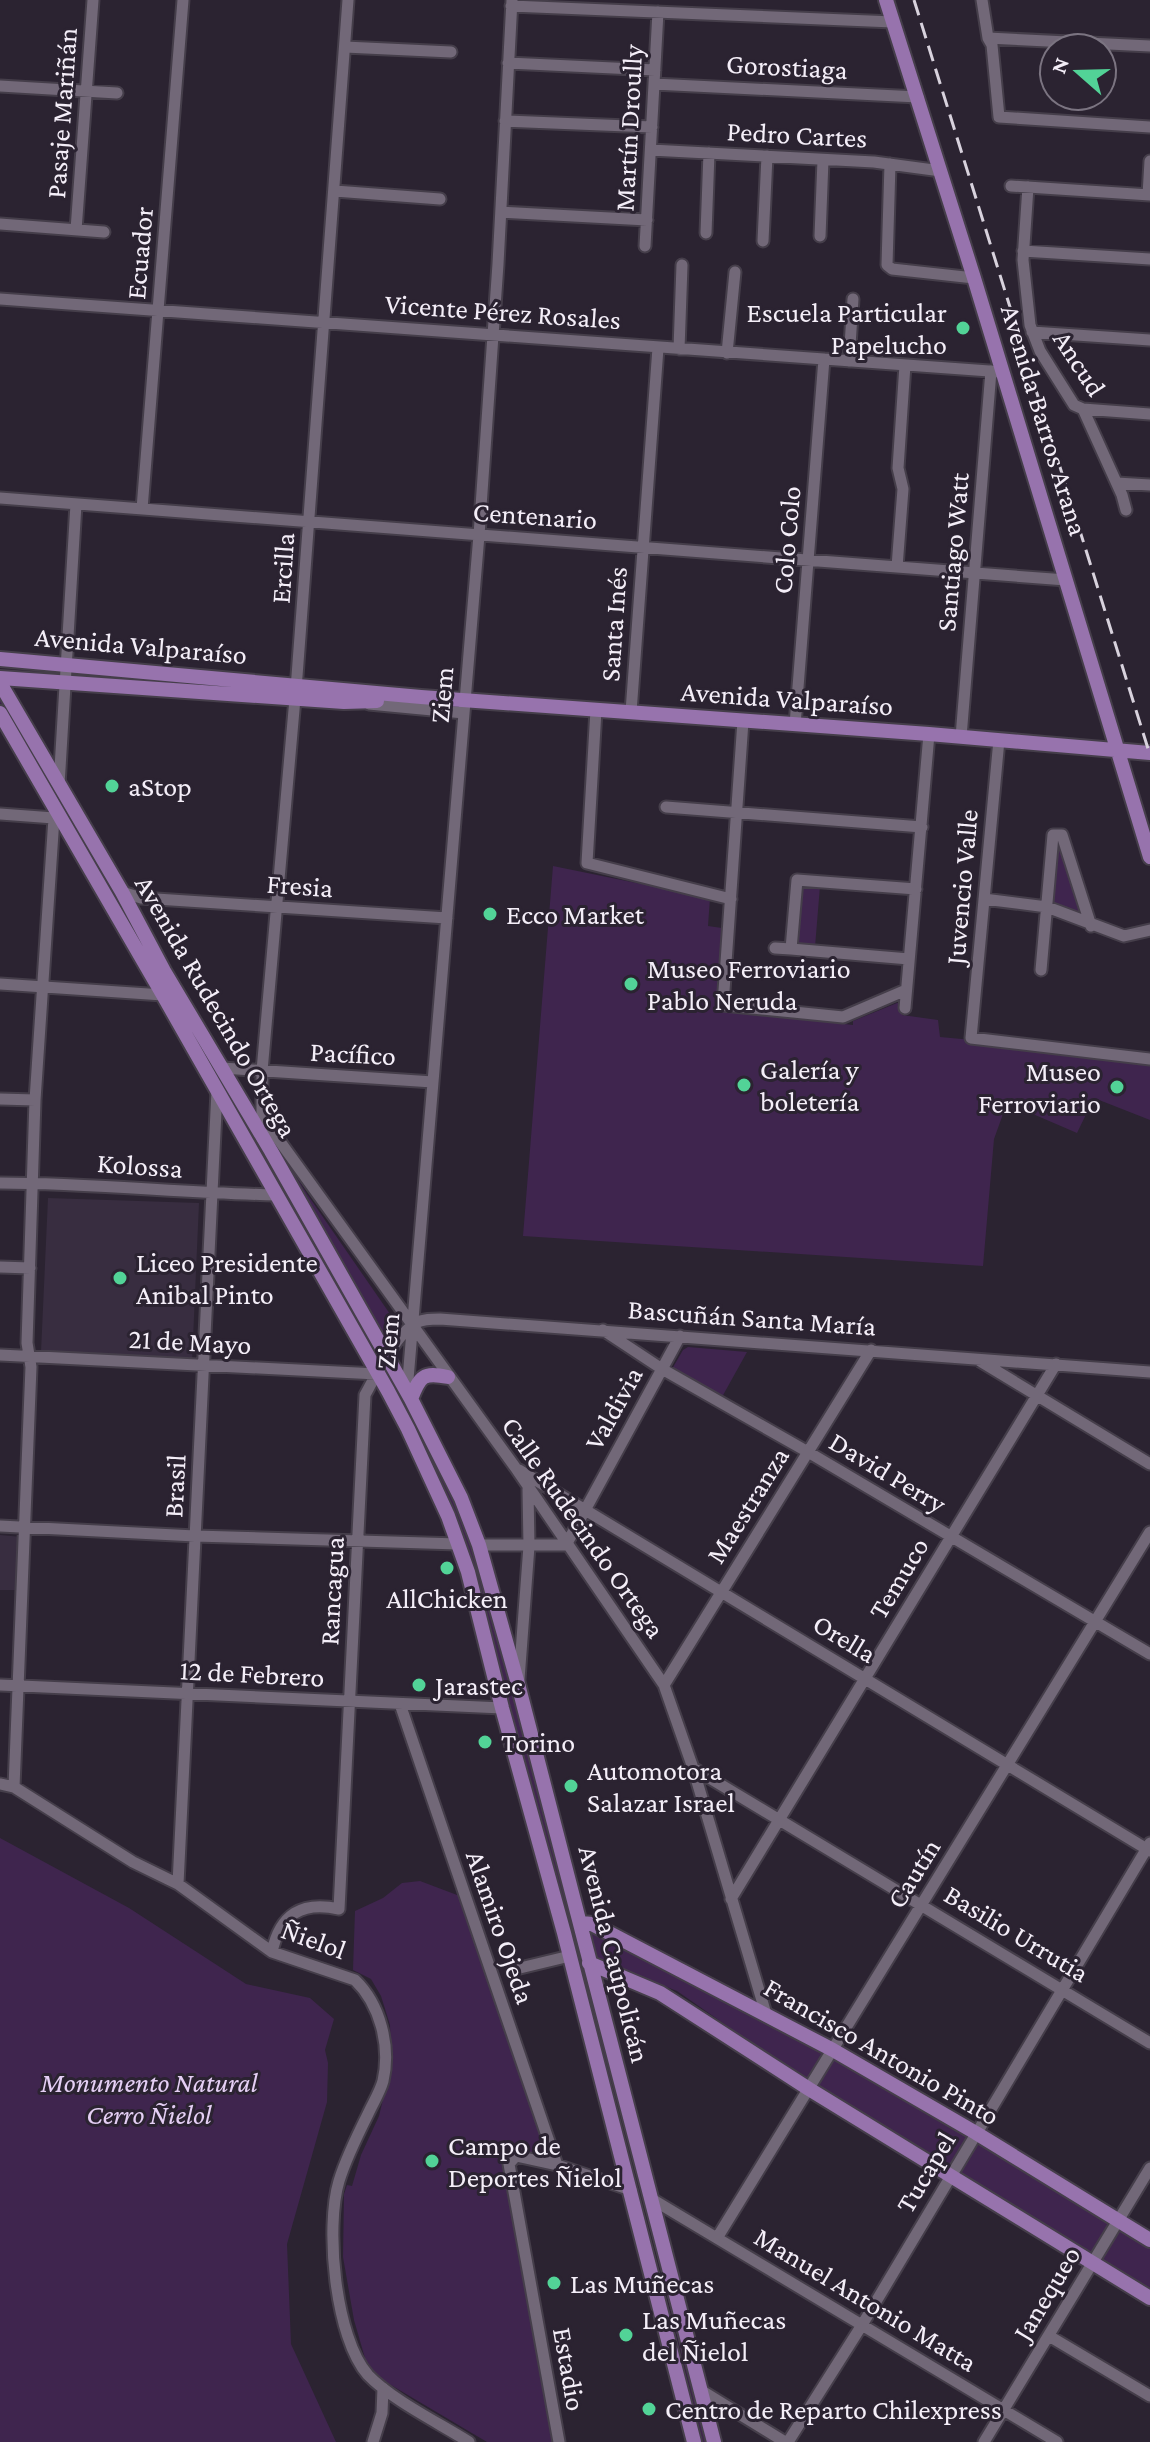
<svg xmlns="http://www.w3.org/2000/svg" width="1150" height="2442" viewBox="0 0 1150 2442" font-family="'Crimson Pro',serif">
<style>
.built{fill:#382d40}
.green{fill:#3f254e}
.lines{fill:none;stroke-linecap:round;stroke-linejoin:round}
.minor-casing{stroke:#453e4a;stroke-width:15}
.major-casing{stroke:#453e4a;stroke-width:18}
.minor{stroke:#726878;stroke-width:11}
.major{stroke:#9773ad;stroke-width:14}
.rail{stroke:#d8d2dd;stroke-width:3;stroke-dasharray:16 8;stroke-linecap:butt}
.poi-dot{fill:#52d397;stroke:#2b2331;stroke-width:3}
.labels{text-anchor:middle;stroke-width:6;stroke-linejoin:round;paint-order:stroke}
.street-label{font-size:28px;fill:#f4eef8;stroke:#2b2331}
.poi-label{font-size:28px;fill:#f4eef8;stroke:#2b2331;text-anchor:start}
.park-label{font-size:28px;font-style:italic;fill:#e5cff5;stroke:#2b2331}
</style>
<rect width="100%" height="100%" fill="#2b2331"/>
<path class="built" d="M48 1198 199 1203 192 1362 41 1352Z
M0 1535 22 1537 18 1590H0Z"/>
<path class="green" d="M0 694 123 903 403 1397 457 1500 475 1552 515 1686 711 2442H703L640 2186 508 1704 472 1565 439 1475 425 1446 225 1092 0 703Z
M1058 841 1061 842 1085 916 1051 903Z
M553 866 710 898 708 926 722 928 716 1009 853 1025V1021L902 1001V1015L938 1020 940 1037 1005 1043 1150 1065V1120L1094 1098 1077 1133 1007 1103 994 1139 983 1266 523 1236Z
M800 884 820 886 815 947 796 945Z
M266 1128 307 1194 399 1327 385 1341 368 1311 365 1300 266 1138Z
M688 1347 747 1352 722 1397 672 1369 683 1350Z
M0 1838 129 1908 246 1984 310 1998 334 2019 325 2050 328 2063 327 2102 287 2244 291 2344 336 2442H0Z
M420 1881 465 1898 551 2158 504 2146 513 2216 552 2442H487L369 2372 354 2320 343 2257 344 2194 347 2185 352 2186 361 2155 379 2116 391 2066 390 2025 381 1996 371 1979 353 1970 355 1911 383 1898 402 1883Z
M592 1930 815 2045 1150 2245V2289L799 2076 677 1991 594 1959 586 1932Z"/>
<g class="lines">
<g class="minor-casing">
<path id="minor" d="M982 0 988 38 992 45 999 117 1150 127
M511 6 893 22
M988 38 1150 46
M345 47 451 52
M508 63 655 70
M654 84 918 97
M0 86 117 93
M505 121 652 127
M651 150 874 162 941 171
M890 164 887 265 892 269 974 278
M1011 186 1150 195
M1028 187 1023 260 1030 325 1040 351 1074 405 1083 409 1122 495 1126 510
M335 191 440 199
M1148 195 1150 161
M501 212 647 220
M0 224 104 232
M76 230 93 0
M706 233 709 153
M820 236 823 160
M763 241 767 156
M645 246 658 12
M1023 251 1150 259
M0 299 1003 372
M1032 332 1150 340
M679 349 682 265
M727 353 735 272
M849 361 853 299
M1083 409 1150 414
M1117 483 1150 485
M0 498 1066 580
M142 509 183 0
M897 567 903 489 898 468 905 365
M369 704 464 713
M596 710 587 863 731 899
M631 712 658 348
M743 721 723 1005 843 1017 906 990
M795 725 824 359
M961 737 991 371
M999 740 971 1038 1150 1059
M59 785 76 504
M666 807 922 827
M0 814 54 818
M122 892 141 898 447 918
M984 899 1047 907 1124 936 1150 930
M775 948 791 949
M909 959 791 949 797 880 916 889
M1041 970 1053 835H1062L1091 926
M0 984 163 995
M905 1008 929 734
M222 1068 433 1082
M0 1099 35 1100
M263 1118 515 1467 664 1685 693 1768 766 2014
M262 1138V1071L297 676 348 0
M0 1183C92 1183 184 1193 276 1195
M0 1267 30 1268
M603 1330 662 1369 808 1452 1150 1654
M0 1355 377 1374
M980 1361 1150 1464
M407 1391 479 535 498 264 512 0
M519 1470 1150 1851
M0 1526 195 1536 458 1544
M479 1545H566L680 1336
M519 1679 529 1546 528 1489
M0 1685 502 1708
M664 1685 871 1350
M400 1704 557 2165
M693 1768 1150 2043
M0 1784 14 1787 133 1862 178 1884 272 1952 355 1980C380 2004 391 2046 383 2081 380 2092 373 2103 368 2114 357 2136 346 2158 339 2181 325 2227 335 2338 368 2375 392 2400 439 2423 469 2442
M14 1787 31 1367 27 1343 35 1100 54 818
M178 1884 217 1091
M731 1899 1056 1364
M272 1952C280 1914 302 1901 339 1909L365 1395C376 1375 396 1334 416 1323 423 1319 432 1319 440 1319L1150 1372
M520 1968 570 1956
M650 2198 1057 2442
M717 2238 1150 1532
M1049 2336 1150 2396
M702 2391 785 2442
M373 2442 382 2413 383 2388
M559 2442 509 2164 516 2156 557 2165 631 2190
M788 2442 862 2325 1150 1843
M984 2442 1150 2168"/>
</g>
<g class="major-casing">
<path id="major" d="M886 0 974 278 1150 857
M0 659 421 697 929 734 1150 753
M0 678 344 702 377 701
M0 683 122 892 164 971 271 1151 411 1399 461 1498 479 1545 518 1684 714 2442
M0 713 163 995 388 1391 408 1429 448 1516 468 1572 502 1708 564 1933 694 2442
M411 1399C420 1376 423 1372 448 1377
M582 1923 592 1924 833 2050 976 2133 1150 2240
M589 1963 660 1993 809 2089 1150 2298"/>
</g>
<use href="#minor" class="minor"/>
<use href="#major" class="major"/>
<path class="rail" d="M914 0 1150 755"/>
</g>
<g class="poi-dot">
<circle cx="963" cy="328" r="8"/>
<circle cx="112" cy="786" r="8"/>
<circle cx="490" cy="914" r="8"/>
<circle cx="631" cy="984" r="8"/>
<circle cx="744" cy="1085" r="8"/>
<circle cx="1117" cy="1087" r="8"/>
<circle cx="120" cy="1278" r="8"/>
<circle cx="447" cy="1568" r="8"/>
<circle cx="419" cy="1685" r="8"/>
<circle cx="485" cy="1742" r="8"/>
<circle cx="571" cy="1786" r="8"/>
<circle cx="432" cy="2161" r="8"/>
<circle cx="554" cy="2283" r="8"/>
<circle cx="626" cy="2335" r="8"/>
<circle cx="649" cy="2409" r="8"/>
</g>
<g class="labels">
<g class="street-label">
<text transform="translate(787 66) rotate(3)" y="10">Gorostiaga</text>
<text transform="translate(61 113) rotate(-86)" y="10">Pasaje Mariñán</text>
<text transform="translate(628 128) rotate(-87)" y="10">Martín Droully</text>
<text transform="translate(797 134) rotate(3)" y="10">Pedro Cartes</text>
<text transform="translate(139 253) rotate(-85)" y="10">Ecuador</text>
<text transform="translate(503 311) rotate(4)" y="10">Vicente Pérez Rosales</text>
<text transform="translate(1080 363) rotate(57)" y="10">Ancud</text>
<text transform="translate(1045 420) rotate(73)" y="10">Avenida Barros Arana</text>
<text transform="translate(535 515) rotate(4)" y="10">Centenario</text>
<text transform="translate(786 540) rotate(-85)" y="10">Colo Colo</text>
<text transform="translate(952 552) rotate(-85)" y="10">Santiago Watt</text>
<text transform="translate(282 568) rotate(-86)" y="10">Ercilla</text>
<text transform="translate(613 624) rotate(-86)" y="10">Santa Inés</text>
<text transform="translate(141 645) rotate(5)" y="10">Avenida Valparaíso</text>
<text transform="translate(441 695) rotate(-85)" y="10">Ziem</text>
<text transform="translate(787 698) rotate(4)" y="10">Avenida Valparaíso</text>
<text transform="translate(300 885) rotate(4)" y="10">Fresia</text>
<text transform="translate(961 887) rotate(-85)" y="10">Juvencio Valle</text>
<text transform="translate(217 1006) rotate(60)" y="10">Avenida Rudecindo Ortega</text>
<text transform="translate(353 1053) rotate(3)" y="10">Pacífico</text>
<text transform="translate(140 1165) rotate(4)" y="10">Kolossa</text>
<text transform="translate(752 1317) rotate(4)" y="10">Bascuñán Santa María</text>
<text transform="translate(190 1341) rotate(3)" y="10">21 de Mayo</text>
<text transform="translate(387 1341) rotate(-85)" y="10">Ziem</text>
<text transform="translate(613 1408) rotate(-61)" y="10">Valdivia</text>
<text transform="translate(888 1472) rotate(31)" y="10">David Perry</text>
<text transform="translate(174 1486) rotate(-87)" y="10">Brasil</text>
<text transform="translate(747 1505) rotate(-58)" y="10">Maestranza</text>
<text transform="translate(584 1527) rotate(55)" y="10">Calle Rudecindo Ortega</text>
<text transform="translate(898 1578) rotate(-59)" y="10">Temuco</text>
<text transform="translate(331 1591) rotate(-87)" y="10">Rancagua</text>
<text transform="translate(845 1638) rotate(31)" y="10">Orella</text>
<text transform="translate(252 1673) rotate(3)" y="10">12 de Febrero</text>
<text transform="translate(913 1873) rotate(-58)" y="10">Cautín</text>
<text transform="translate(501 1927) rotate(71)" y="10">Alamiro Ojeda</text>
<text transform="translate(1017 1933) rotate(31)" y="10">Basilio Urrutia</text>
<text transform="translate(314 1939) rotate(20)" y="10">Ñielol</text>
<text transform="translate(615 1954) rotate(76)" y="10">Avenida Caupolicán</text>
<text transform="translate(882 2051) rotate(30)" y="10">Francisco Antonio Pinto</text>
<text transform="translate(925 2172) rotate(-59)" y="10">Tucapel</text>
<text transform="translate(1046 2293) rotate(-59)" y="10">Janequeo</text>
<text transform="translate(866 2299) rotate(31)" y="10">Manuel Antonio Matta</text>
<text transform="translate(570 2369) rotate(80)" y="10">Estadio</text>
</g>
<g class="poi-label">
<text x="947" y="322" text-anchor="end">Escuela Particular<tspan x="947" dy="32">Papelucho</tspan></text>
<text x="128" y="796">aStop</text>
<text x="506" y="924">Ecco Market</text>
<text x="647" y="978">Museo Ferroviario<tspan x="647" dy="32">Pablo Neruda</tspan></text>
<text x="760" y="1079">Galería y<tspan x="760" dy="32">boletería</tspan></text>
<text x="1101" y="1081" text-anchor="end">Museo<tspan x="1101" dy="32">Ferroviario</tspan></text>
<text x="136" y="1272">Liceo Presidente<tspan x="136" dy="32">Anibal Pinto</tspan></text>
<text x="447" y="1608" text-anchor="middle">AllChicken</text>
<text x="435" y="1695">Jarastec</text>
<text x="501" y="1752">Torino</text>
<text x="587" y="1780">Automotora<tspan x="587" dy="32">Salazar Israel</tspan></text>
<text x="448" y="2155">Campo de<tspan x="448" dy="32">Deportes Ñielol</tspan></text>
<text x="570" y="2293">Las Muñecas</text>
<text x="642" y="2329">Las Muñecas<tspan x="642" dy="32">del Ñielol</tspan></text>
<text x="665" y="2419">Centro de Reparto Chilexpress</text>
</g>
<g class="park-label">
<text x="149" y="2092">Monumento Natural<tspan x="149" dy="32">Cerro Ñielol</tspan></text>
</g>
</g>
<g transform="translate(1078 72) rotate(290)"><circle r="38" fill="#2b2331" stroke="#7b7481" stroke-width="2"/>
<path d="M0-6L14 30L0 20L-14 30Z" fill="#52d397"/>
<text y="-12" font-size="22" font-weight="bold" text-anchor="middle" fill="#f4eef8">N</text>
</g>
</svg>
